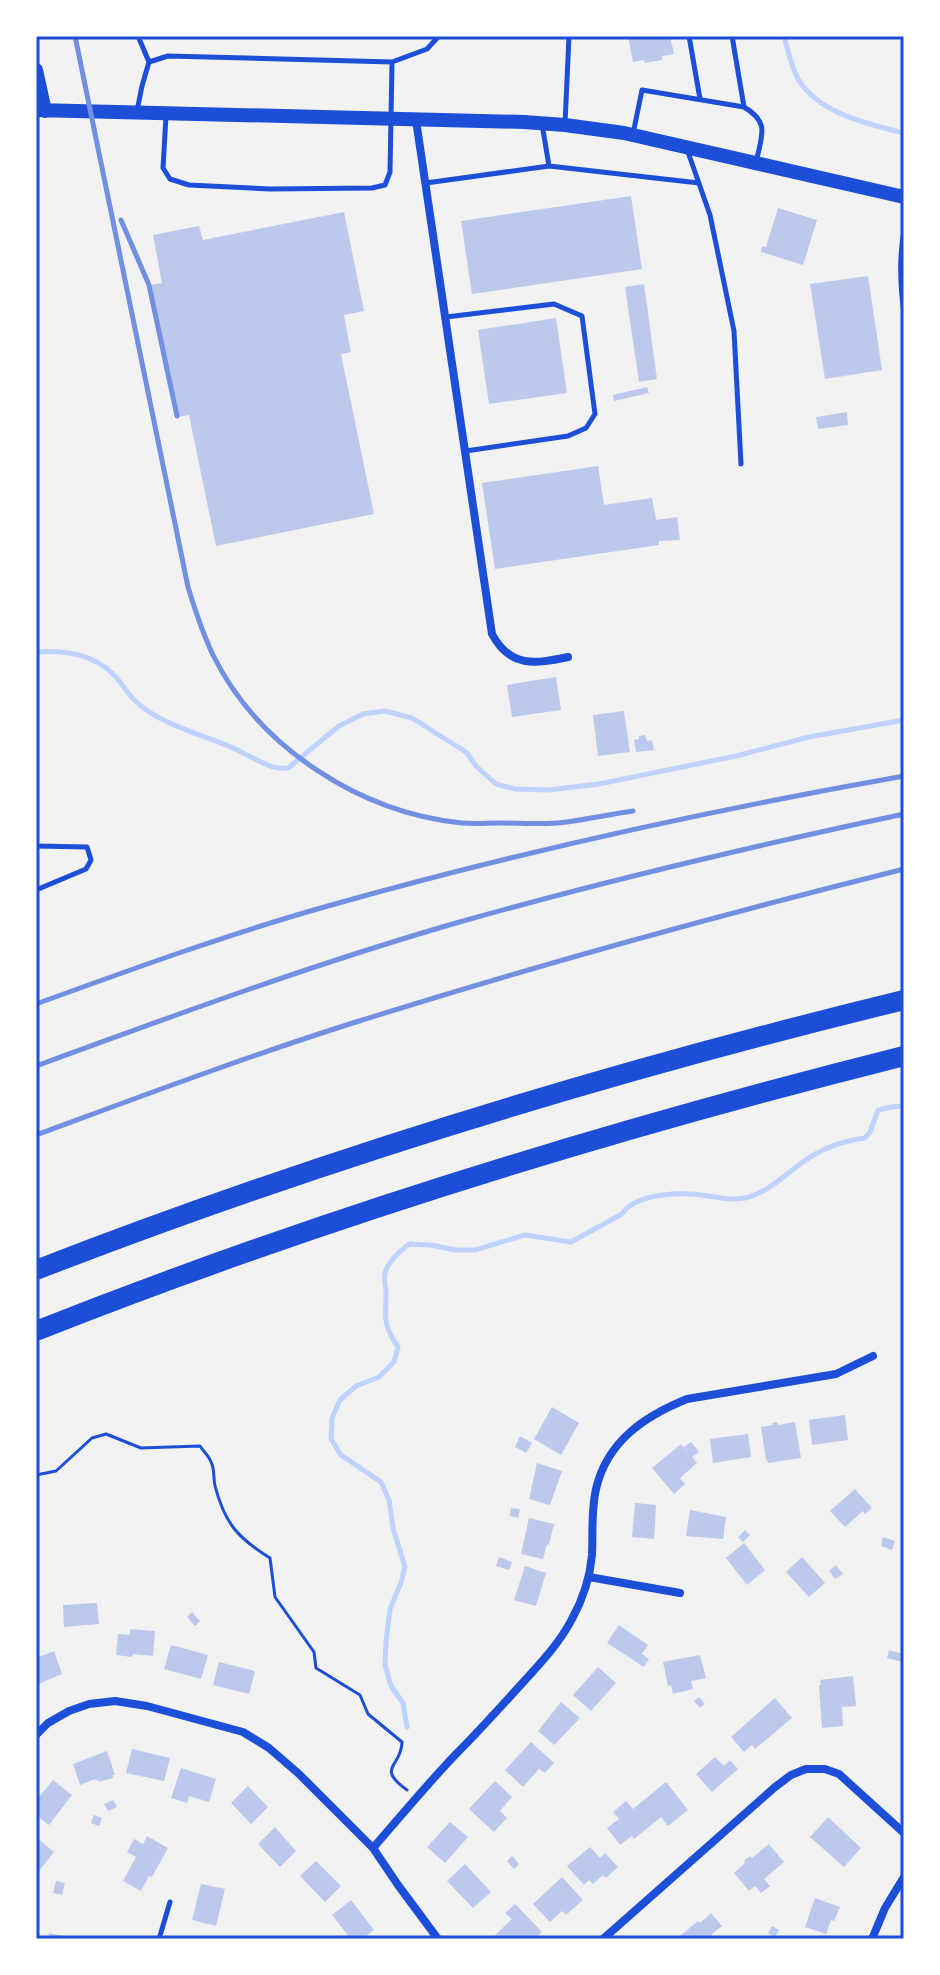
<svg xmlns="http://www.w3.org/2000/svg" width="940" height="1975" viewBox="0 0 940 1975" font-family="Inter,sans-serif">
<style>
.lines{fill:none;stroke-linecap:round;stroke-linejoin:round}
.stream{stroke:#bfd3fe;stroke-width:5}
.building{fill:#bdc9ec}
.path{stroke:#1d4ed8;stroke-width:3}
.service{stroke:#1d4ed8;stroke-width:5}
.minor{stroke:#1d4ed8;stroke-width:8}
.tertiary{stroke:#1d4ed8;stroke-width:14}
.motorway{stroke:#1d4ed8;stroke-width:20}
.rail{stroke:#7290e2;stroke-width:5}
.neatline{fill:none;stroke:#1d4ed8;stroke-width:3}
</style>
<rect width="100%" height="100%" fill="#f2f2f2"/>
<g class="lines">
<path class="stream" d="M784 36C788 50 791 67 798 79 819 114 868 124 904 133
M36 652C63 650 91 653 112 673 124 684 129 699 145 709 170 727 203 735 231 747 244 753 257 761 270 766 277 768 281 769 288 768L339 726 363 714 385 711 412 718 466 752 476 766 496 784 515 789 548 790 599 784 736 756 809 737 904 720
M407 1727 403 1703 391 1686 385 1665 386 1642 390 1609 401 1583 405 1567 393 1528 389 1500 381 1482 341 1455 331 1439 332 1418 340 1400 356 1386 379 1377 394 1362 398 1347C382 1323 386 1319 386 1292 386 1287 383 1278 385 1273 388 1261 400 1251 409 1244L431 1245 455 1250H475L525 1235 571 1242 622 1214C636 1192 685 1192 708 1196 720 1197 733 1201 745 1198 767 1193 785 1175 803 1162 822 1148 842 1141 865 1138L870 1132 878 1110 891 1107 904 1106"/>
</g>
<path class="building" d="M628 36H670L674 54 662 56V60L645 63 644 60 633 62Z
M631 196 642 269 472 294 461 221Z
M778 208 817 220 803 265 761 252 762 246 766 247Z
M344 212 364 311 344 315 351 352 341 354 374 514 216 546 189 415 178 417 151 285 162 283 153 235 199 226 203 240Z
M868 276 882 370 825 379 810 284Z
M644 284 657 379 639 382 625 287Z
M556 318 567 393 489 404 478 330Z
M647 387 649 393 614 401 613 395Z
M847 412 848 425 818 429 816 417Z
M598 466 604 505 652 498 656 520 677 517 680 540 659 541V545L495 569 482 483Z
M556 677 561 710 512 717 507 685Z
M624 711 630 752 598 756 593 715Z
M645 735 647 741 652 740 654 750 636 752 634 740 639 739V736Z
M552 1407 579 1423 561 1455 534 1439Z
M845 1415 848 1440 812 1445 809 1420Z
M777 1422 778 1425 795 1422 801 1458 768 1463 767 1460H766L761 1427 773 1425 772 1423Z
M748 1434 751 1457 713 1463 710 1439Z
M520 1436 532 1443 526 1453 515 1447Z
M691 1442 699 1452 692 1457 697 1463 680 1478 685 1484 674 1494 652 1468 681 1444 689 1454 684 1447Z
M537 1463 562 1471 550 1505 529 1499Z
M855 1489 872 1508 865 1514 863 1511 845 1527 830 1511Z
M635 1503 656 1505 654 1539 632 1537Z
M511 1508 520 1509 518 1518 510 1516Z
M690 1510 726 1517 723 1539 686 1536Z
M529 1518 554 1524 549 1545 547 1544 543 1559 521 1554Z
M745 1530 750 1535 743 1542 738 1537Z
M883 1537 895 1541 892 1550 881 1546Z
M744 1543 765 1570 747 1585 726 1558Z
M499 1557 512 1562 509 1570 496 1566Z
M802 1557 825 1583 809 1597 786 1572Z
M836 1565 843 1574 835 1579 829 1571Z
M525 1566 546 1573 536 1606 514 1600Z
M97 1603 99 1624 64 1627 63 1605Z
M192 1612 200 1621 195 1626 187 1617Z
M619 1625 648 1645 642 1654 649 1659 644 1667 607 1643Z
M130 1629 155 1631 153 1656 133 1654 132 1657 116 1655 118 1634 130 1635Z
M171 1645 208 1655 201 1679 164 1669Z
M889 1650 904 1654 902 1662 887 1658Z
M54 1651 62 1674 36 1685V1658Z
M700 1655 706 1678 691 1681 693 1689 673 1694 671 1685 668 1686 663 1662Z
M219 1662 255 1671 249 1694 213 1685Z
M598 1667 616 1683 591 1711 573 1695Z
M853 1676 856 1706 842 1707 843 1726 822 1728 819 1685H821L820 1680Z
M699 1697 705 1704 700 1708 694 1701Z
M775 1698 792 1718 755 1749 752 1745 744 1752 731 1737Z
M561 1702 580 1718 554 1745 538 1731Z
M531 1742 554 1763 545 1773 539 1769 523 1787 505 1770Z
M132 1749 170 1758 164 1781 126 1773Z
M107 1751 115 1775H113V1778L99 1782V1780L96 1781 95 1779 80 1785 73 1764Z
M715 1757 724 1766 730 1760 738 1769 712 1792 696 1774Z
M181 1768 216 1779 209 1802 189 1796 187 1803 171 1798Z
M53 1780 72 1795 49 1825 36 1815V1801Z
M495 1781 512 1797 500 1811 507 1818 494 1832 469 1809Z
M666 1782 688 1810 668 1826 661 1817 634 1839 632 1836 620 1845 607 1828 619 1819 613 1812 626 1801 633 1809Z
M248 1786 268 1807 251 1824 231 1803Z
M113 1800 117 1807 108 1811 104 1804Z
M94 1815 102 1818 99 1826 91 1823Z
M828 1817 861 1848 844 1867 810 1837Z
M450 1822 468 1837 445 1863 427 1847Z
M275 1827 296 1851 280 1867 258 1844Z
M147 1836 168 1848 152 1877 149 1876 141 1891 123 1881 136 1857 127 1852 134 1839 143 1844Z
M36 1837 54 1852 39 1871 36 1869Z
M769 1844 784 1862 764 1879 770 1886 761 1893 755 1886 749 1891 734 1873 745 1863 744 1861 750 1856 752 1858Z
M590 1847 600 1858 605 1853 618 1867 606 1878 603 1875 593 1884 589 1880 584 1885 567 1866Z
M512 1856 519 1864 514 1869 507 1861Z
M316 1861 341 1886 325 1902 300 1876Z
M465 1864 491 1892 473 1908 447 1881Z
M562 1877 583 1900 566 1915 562 1911 550 1922 533 1904Z
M56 1881 65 1883 62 1895 53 1893Z
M201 1884 225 1889 216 1926 192 1920Z
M815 1898 840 1907 834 1921 831 1920 826 1934 805 1927Z
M351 1900 374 1930 362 1939H351L332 1915Z
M515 1904 542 1932 534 1939H498L495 1935 512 1919 505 1913Z
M711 1913 722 1926 711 1935 714 1939H676L698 1921 700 1923Z
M772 1926 779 1930 775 1937 768 1933Z
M49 1933 71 1938V1939H48Z"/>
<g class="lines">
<path class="path" d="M36 1475 56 1471 92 1438 106 1434 141 1448 200 1446C203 1451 209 1456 211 1462 215 1469 213 1478 215 1486 225 1524 238 1538 270 1558L275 1597 314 1652 316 1668 360 1695 368 1714 402 1742C402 1767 375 1767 407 1790"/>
<path class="service" d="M138 36 149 62 168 56 392 62 427 49 439 36
M689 36 700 99
M732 36 744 107
M137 111 142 86 149 62
M166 116 163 168 170 179 189 185 270 189 372 188 385 185 390 172 392 62
M542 124 549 166 699 183
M565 124 569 36
M633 134 642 90 744 107C771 123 761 136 756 163
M688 152 710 215 734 331 741 464
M426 183 549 166
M904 230C899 258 900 285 904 313
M446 317 554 304 582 316 595 414 586 428 568 436 466 451
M36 846 87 847 91 860 86 869 36 890
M159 1939 170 1902"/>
<path class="minor" d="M416 120 492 634C510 668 535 664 568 657
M589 1577 680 1593
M36 1735 48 1723 69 1711 89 1704 115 1701 147 1706 243 1732 269 1748 299 1774 373 1848 398 1885 438 1939
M373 1848C401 1816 428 1783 458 1752 478 1732 497 1711 516 1690 536 1668 558 1646 572 1619 583 1599 590 1578 592 1555 593 1534 591 1510 596 1489 607 1441 645 1416 687 1399L836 1374 873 1356
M603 1939 775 1787 791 1775 806 1769H825L839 1774 904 1833
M872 1939 885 1908 904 1877"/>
<path class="tertiary" d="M36 70 45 111
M36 110 524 122 565 125 624 133 904 197"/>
<path class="motorway" d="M36 1270C320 1160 608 1072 904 1000
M36 1331C319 1219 609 1130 904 1056"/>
<path class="rail" d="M75 36 188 587C195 610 203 634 213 655 259 748 361 813 462 823 475 824 487 823 499 823 521 823 545 825 567 822 589 819 611 814 633 811
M121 220 149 285 177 416
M36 1004C135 968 234 932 335 904 523 851 712 810 904 776
M36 1066C175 1015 314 964 456 923 604 881 753 846 904 814
M36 1135C142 1096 248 1056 356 1022 537 965 720 915 904 869"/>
</g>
<rect width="940" height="1975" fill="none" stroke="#ffffff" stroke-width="76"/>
<rect x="38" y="38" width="864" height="1899" class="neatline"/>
</svg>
